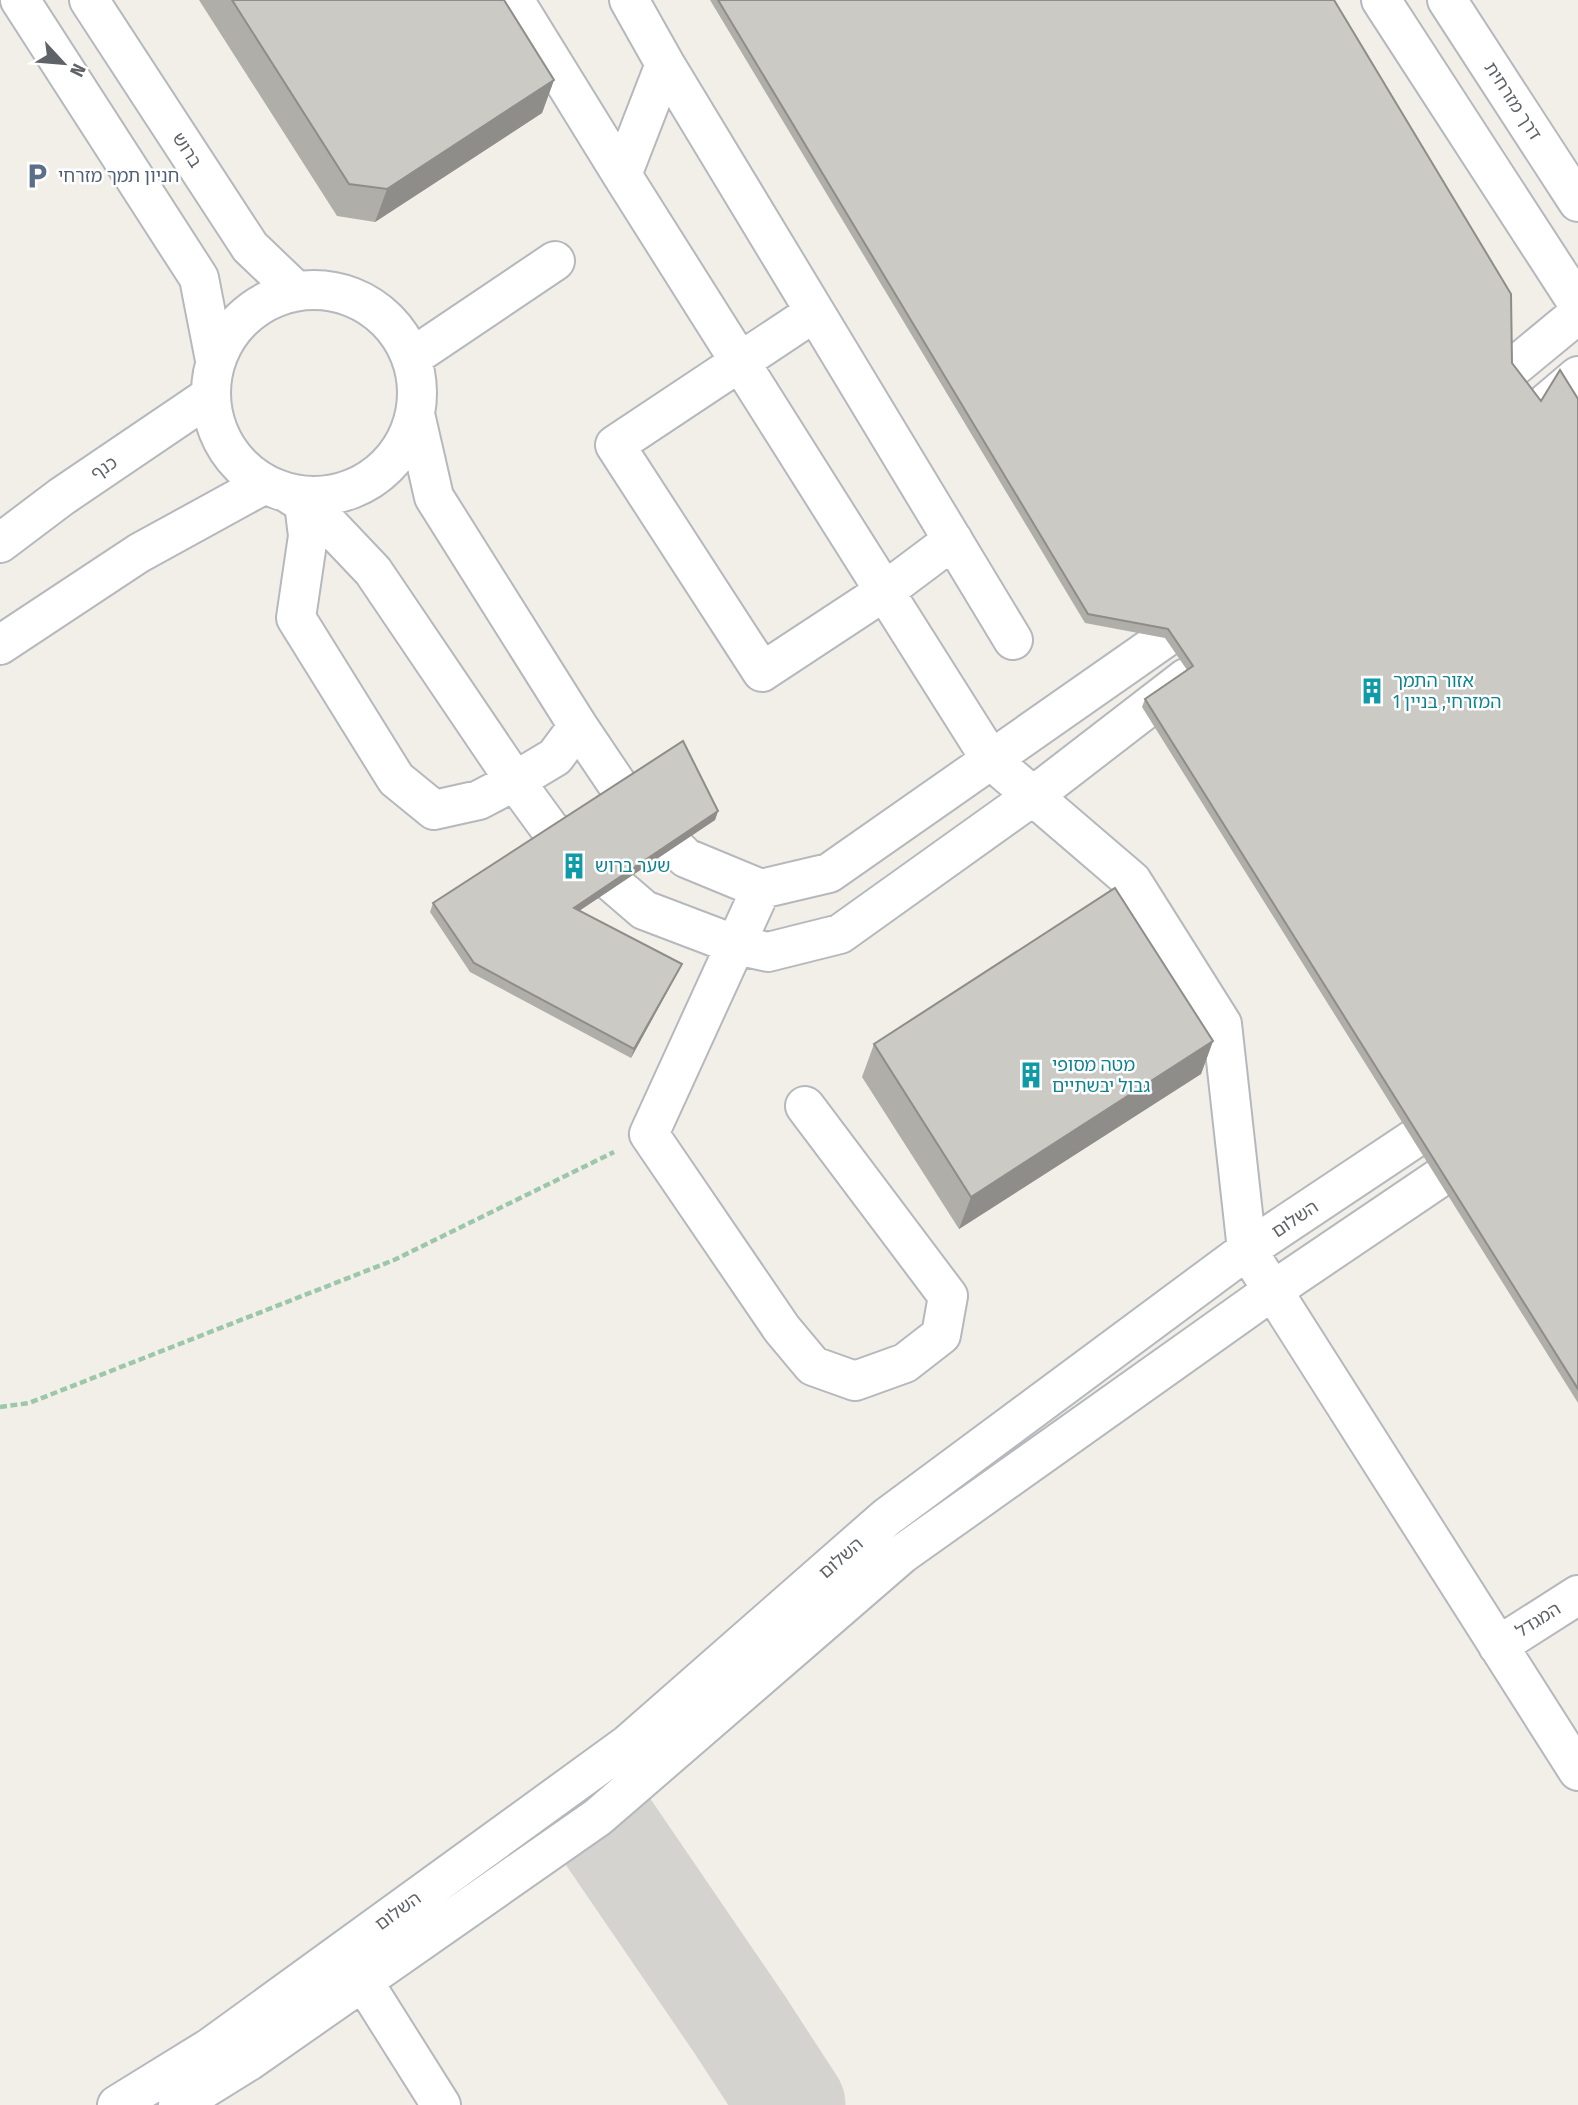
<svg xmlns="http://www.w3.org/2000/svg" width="1578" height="2105" viewBox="0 0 1578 2105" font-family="'Fira Sans Condensed','Noto Sans Hebrew',sans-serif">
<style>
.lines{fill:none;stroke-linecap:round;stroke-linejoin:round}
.taxiway{stroke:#d4d3d0;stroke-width:107}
.minor-casing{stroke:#b5b8bc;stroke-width:42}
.path{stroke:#9cc7a9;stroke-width:4.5;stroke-dasharray:7 3.5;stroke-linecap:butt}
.minor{stroke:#fff;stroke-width:38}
.wall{fill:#afaea9}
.shaded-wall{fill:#8f8d8a}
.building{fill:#cccac5;stroke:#8f8d8a;stroke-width:2}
.labels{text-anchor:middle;stroke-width:5;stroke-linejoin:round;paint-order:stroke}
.street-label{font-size:18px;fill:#5f6368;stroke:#fff}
.service-label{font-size:18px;fill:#4e5e75;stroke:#fff;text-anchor:start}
.culture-label{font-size:18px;fill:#0d838f;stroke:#fff;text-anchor:start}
</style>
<rect width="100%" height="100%" fill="#f1efe8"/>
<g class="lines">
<path class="taxiway" d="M598 1817 740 2025 792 2105"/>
<g class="minor-casing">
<path id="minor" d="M20 0 199 278 215 360
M89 0 250 247 296 291
M514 0 622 175 991 760 1132 881 1222 1024 1247 1250 1578 1771
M629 0 665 64 815 312 615 445 762 672 885 591 953 540
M1381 0 1578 304
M1447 0 1578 202
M622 175 665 64
M211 393a103 103 0 1 1 206 0a103 103 0 1 1-206 0Z
M815 312 1013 640
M411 358 555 261
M1509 371 1578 314
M1538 410 1578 376
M415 414 434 497 578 726 627 799 686 858 761 889 829 873 1165 638
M289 494 316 511 373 571 515 781 550 829 644 910 736 945 768 952 840 934 1033 796 1186 678
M304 503 308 536 296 618 396 779 434 810 479 800 515 781 555 757 578 726
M0 543 61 497 210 396
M0 645 139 553 263 485
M761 889 649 1134 782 1329 813 1366 855 1381 905 1363 941 1335 948 1296 805 1106
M1498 1646 1578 1595
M351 1962 441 2105
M117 2105 211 2047 627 1745 887 1517 1247 1250 1457 1110
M178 2105 249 2061 598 1817 902 1554 1272 1291 1482 1149"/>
</g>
<path class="path" d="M0 1407 29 1403 394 1260 614 1152"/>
<use href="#minor" class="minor"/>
</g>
<path class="wall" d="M199 0H504L554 80 542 113 375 222 337 216Z
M710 0H1334L1512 363 1541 401 1578 399V1403L1142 707 1145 699 1187 670 1165 638 1085 623Z
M718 811 715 820 579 911 682 964 678 972 631 1058 470 972 430 912 433 903Z
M1213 1041 1201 1074 959 1229 862 1077 874 1044Z"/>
<path class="shaded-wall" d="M554 80 542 113 375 222 387 189Z
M718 811 715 820 570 917 574 908Z
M682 964 678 972 631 1058 634 1049Z
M1213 1041 1201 1074 959 1229 971 1197Z"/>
<path class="building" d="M232 0H504L554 80 387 189 349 184Z
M718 0H1334L1511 294 1512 363 1541 401 1560 370 1578 399V1389L1145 699 1193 666 1168 629 1088 614Z
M683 741 718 811 574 908 682 964 634 1049 474 963 433 903Z
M1115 888 1213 1041 971 1197 874 1044Z"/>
<defs>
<g id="parking-bare" transform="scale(2.1)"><path d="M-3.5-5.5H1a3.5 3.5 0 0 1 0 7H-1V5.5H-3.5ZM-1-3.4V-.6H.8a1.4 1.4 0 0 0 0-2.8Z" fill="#5c6f8a" stroke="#fff" stroke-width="2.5" paint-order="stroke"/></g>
<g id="building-bare" transform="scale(2.1)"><path d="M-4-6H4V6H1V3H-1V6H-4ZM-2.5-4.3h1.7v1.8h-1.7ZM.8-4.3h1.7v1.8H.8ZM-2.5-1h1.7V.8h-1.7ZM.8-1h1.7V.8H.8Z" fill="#0f9aa8" stroke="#fff" stroke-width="2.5" paint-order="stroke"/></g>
</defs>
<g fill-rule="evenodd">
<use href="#parking-bare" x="37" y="176"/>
<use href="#building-bare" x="1372" y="691"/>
<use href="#building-bare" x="574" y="866"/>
<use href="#building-bare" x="1031" y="1075"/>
</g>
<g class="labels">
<g class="street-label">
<text transform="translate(1513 101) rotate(57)" y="6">דרך מזרחית</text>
<text transform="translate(187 150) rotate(57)" y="6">ברוש</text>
<text transform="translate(104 468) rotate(-34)" y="6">כנף</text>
<text transform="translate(1295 1219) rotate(-34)" y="6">השלום</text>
<text transform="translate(841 1558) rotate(-41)" y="6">השלום</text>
<text transform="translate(1538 1620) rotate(-32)" y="6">המגדל</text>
<text transform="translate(398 1911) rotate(-36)" y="6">השלום</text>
</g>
<g class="service-label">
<text x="58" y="182">חניון תמך מזרחי</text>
</g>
<g class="culture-label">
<text x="1393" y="687">אזור התמך<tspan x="1393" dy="21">המזרחי, בניין 1</tspan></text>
<text x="595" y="872">שער ברוש</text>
<text x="1052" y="1071">מטה מסופי<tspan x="1052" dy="21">גבול יבשתיים</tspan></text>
</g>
</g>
<g transform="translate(63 63) rotate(116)" stroke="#ffffff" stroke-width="5" paint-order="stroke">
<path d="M0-5L12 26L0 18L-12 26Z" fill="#5f6368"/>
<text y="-10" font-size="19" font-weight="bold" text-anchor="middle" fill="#5f6368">N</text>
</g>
</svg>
